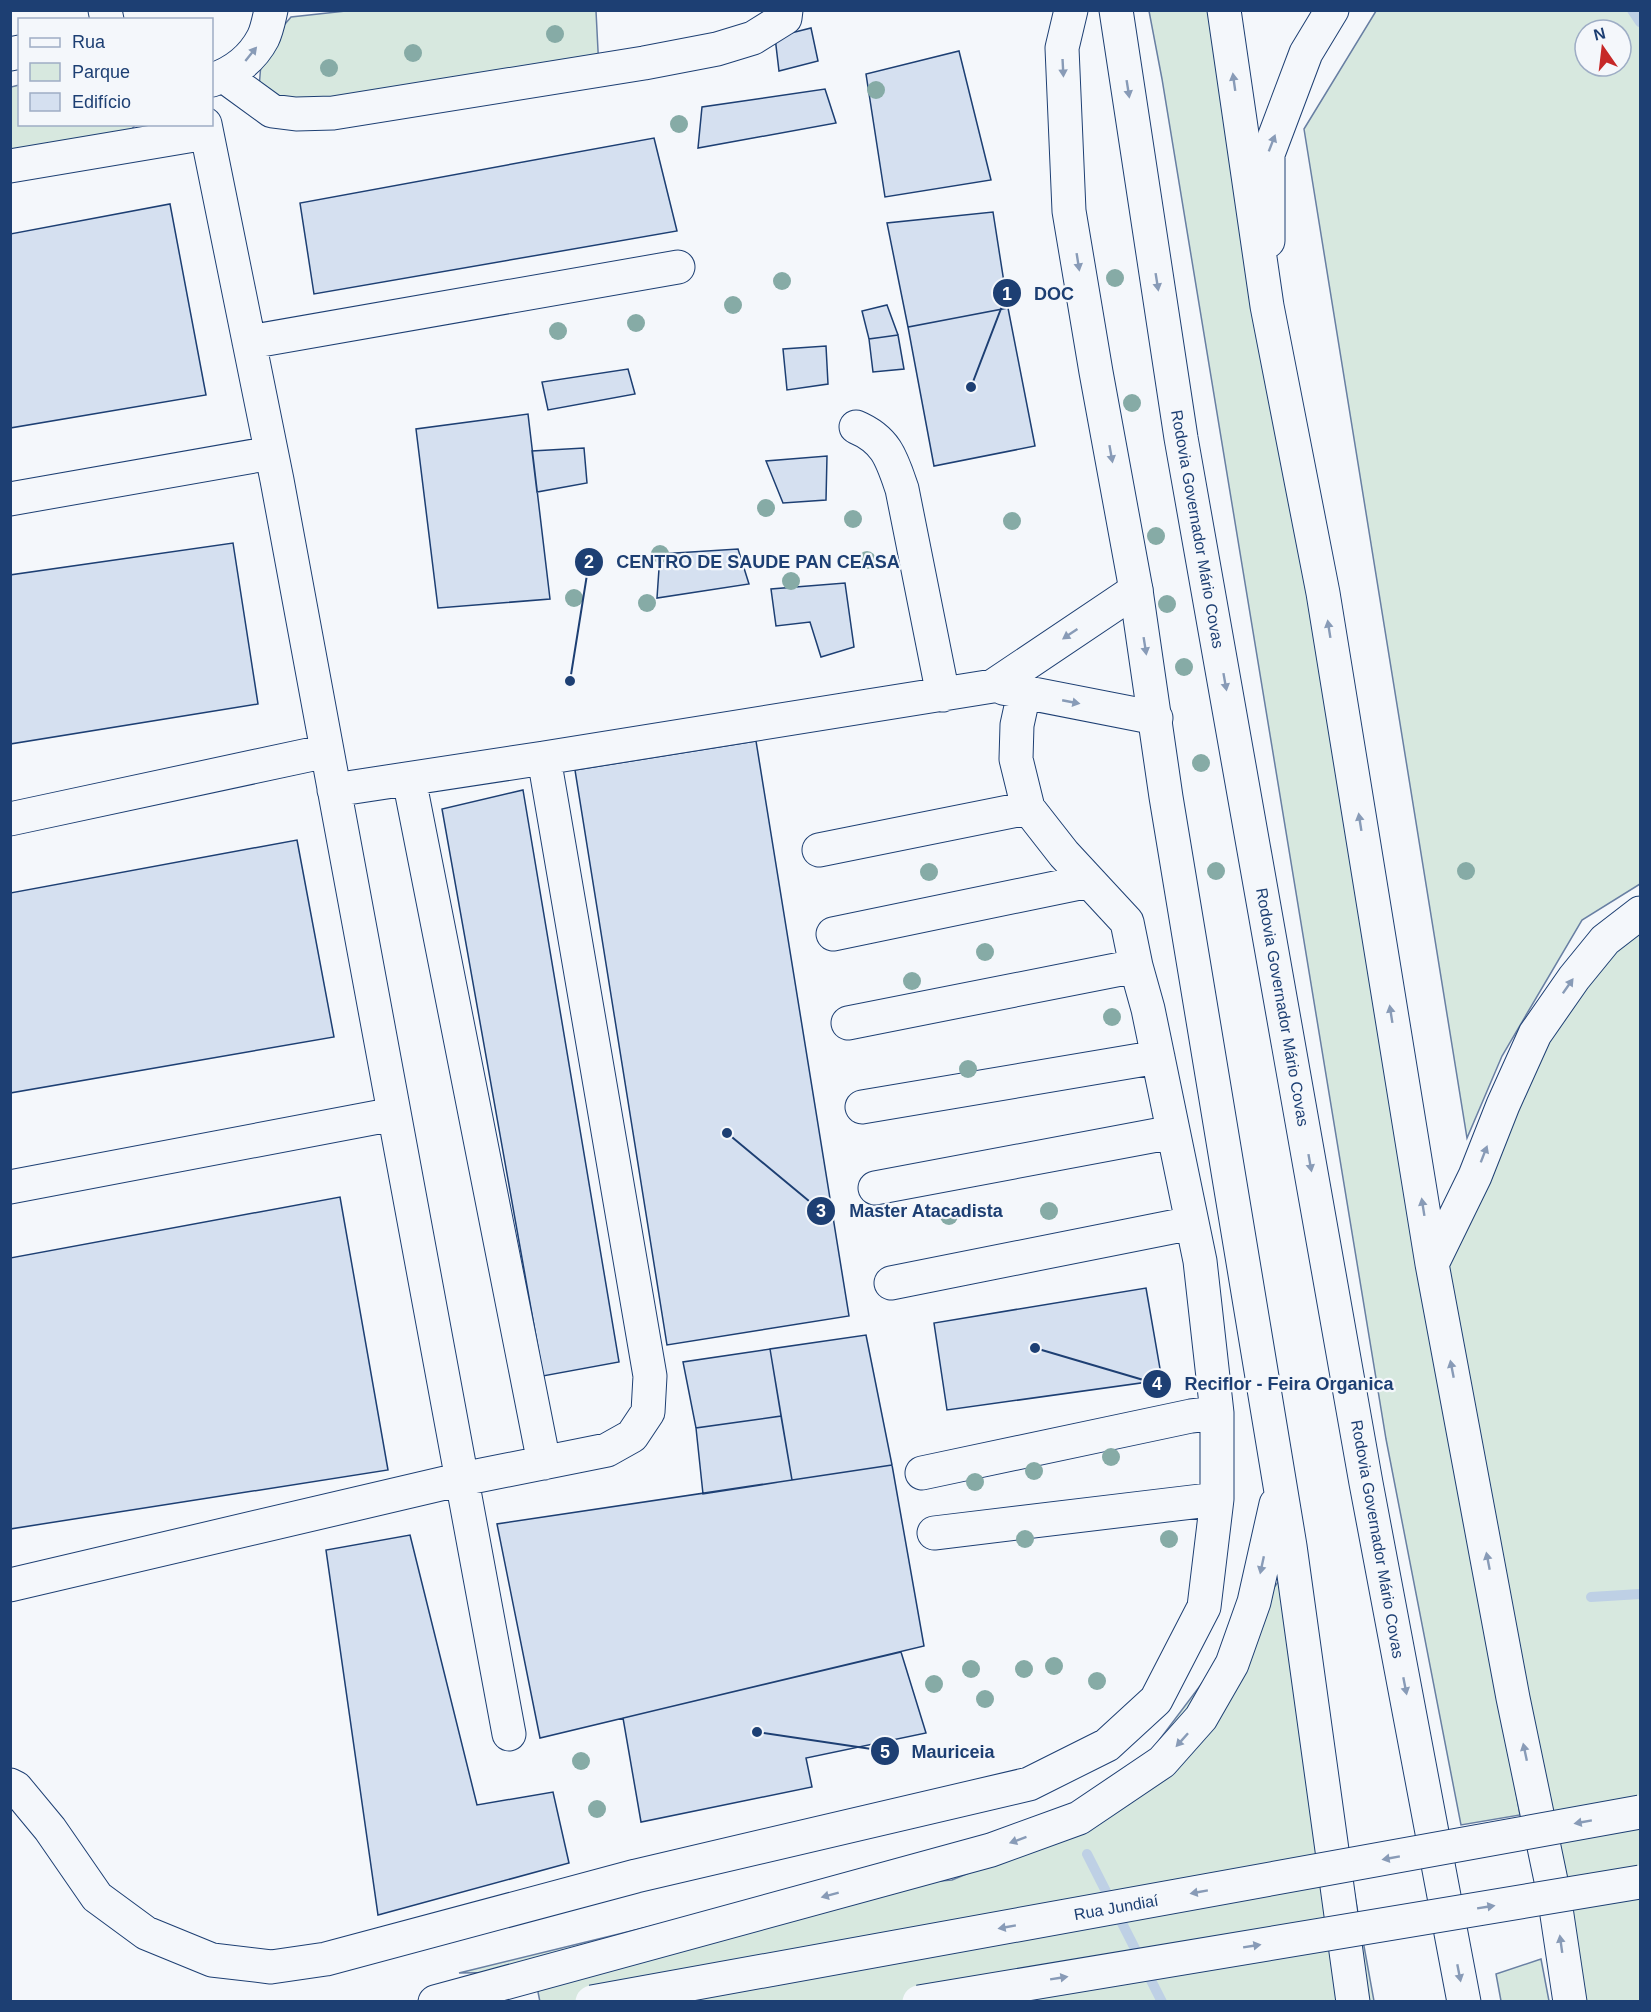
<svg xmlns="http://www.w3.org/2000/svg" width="1651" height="2012" viewBox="0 0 1651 2012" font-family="Arial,sans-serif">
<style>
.green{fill:#d7e8df;stroke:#687fa3;stroke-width:1.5;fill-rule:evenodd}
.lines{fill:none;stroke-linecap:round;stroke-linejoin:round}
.stream{stroke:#bed0e5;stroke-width:10}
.building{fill:#d5e0f0;stroke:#1d3f73;stroke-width:1.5}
.minor-casing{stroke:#1d3f73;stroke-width:35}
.highway-casing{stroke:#1d3f73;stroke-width:35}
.minor{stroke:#f4f7fb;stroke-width:33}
.highway{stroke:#f4f7fb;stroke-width:33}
.major-bridge-casing{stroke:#1d3f73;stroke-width:35;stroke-linecap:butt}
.major-bridge{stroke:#f4f7fb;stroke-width:33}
.tree{fill:#86aba6}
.oneway{fill:#889bb7}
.labels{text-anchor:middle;stroke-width:4.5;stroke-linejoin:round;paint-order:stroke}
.street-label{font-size:16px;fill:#1d3f73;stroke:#f4f7fb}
.leader{fill:none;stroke:#1d3f73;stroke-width:2}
.callout-dot{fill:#1d3f73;stroke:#f4f7fb;stroke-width:2}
.mark-label{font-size:18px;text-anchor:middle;font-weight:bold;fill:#fff}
.callout-label{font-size:18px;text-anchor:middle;font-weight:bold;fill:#1d3f73;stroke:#f4f7fb;stroke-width:4.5;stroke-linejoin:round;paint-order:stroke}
</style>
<rect width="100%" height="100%" fill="#f4f7fb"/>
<path class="green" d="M355 10 596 11 599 70 296 114 259 88 262 51 291 17Z
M1149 11H1209L1520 1815 1461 1825 1386 1439 1162 79Z
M1376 11H1640V884L1582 920 1502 1056 1467 1138 1304 129ZM1585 30H1621V66H1585Z
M19 85 20 124 135 125 118 148 11 164V87Z
M1640 913V2001H1572L1432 1264 1535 1034Z
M1294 1561 1374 2001 540 2002 534 1972 459 1973 783 1894 952 1880 1099 1820Z
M1541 1959 1549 2001H1501L1496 1974Z"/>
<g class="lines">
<path class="stream" d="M1632 10 1640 22
M1591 1597 1640 1594
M1087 1854 1162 2002"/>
</g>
<path class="building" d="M811 28 818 61 779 71 775 37Z
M959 51 991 180 885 197 866 74Z
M825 89 836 123 698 148 702 107Z
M654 138 677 231 314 294 300 203Z
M170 204 206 395 10 428V234Z
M993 212 1008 308 908 327 887 223Z
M887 305 898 335 869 339 862 311Z
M1008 308 1035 446 934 466 908 327Z
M898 335 904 369 873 372 869 339Z
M826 346 828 384 787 390 783 349Z
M628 369 635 394 548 410 542 382Z
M528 414 550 599 438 608 416 429Z
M584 448 587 483 537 492 532 451Z
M827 456 826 500 783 503 766 461Z
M233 543 258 704 10 744V575Z
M738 549 749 584 657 598 660 554Z
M845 583 854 647 821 657 810 622 776 626 771 589Z
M756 741 849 1316 667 1345 575 770Z
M523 790 619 1362 543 1376 442 809Z
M297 840 334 1037 10 1093V893Z
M340 1197 388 1470 10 1529V1258Z
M1146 1288 1162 1380 947 1410 934 1323Z
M866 1335 892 1465 792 1480 770 1349Z
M770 1349 781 1416 696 1428 683 1362Z
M781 1416 792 1480 703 1494 696 1428Z
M892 1465 924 1646 540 1738 497 1524Z
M410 1535 477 1805 553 1792 569 1863 378 1915 326 1550Z
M901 1652 926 1733 806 1758 812 1787 641 1822 623 1718Z"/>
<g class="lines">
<g class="minor-casing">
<path id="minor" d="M105 10 107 20
M10 54 20 52
M224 76 272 111 296 114 333 113 644 63 717 49 753 38 785 18 786 10
M212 80C233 73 252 59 263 38 267 30 269 19 271 10
M205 124 277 480 509 1734
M10 166 206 133
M1268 241V154L1306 53 1332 10
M249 342 678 267
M856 427C887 440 892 460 902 489L943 695
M10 499 271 453
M1003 688 1156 718
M544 758 993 686 1136 590
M409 779 544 1463
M10 819 327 751
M819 850 1028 808
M833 934 1089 881
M848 1023 1136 966
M862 1107 1158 1057
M10 1187 394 1114
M875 1188 1173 1132
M891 1283 1192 1223
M922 1473 1191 1416 1217 1413
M934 1533 1217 1499
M10 1585 462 1479 607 1450 632 1436 648 1412 650 1376 544 758 334 790
M10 1785 16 1788 50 1829 97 1897 146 1933 212 1960 271 1967 326 1959 636 1876 1029 1784 1107 1745 1156 1700 1204 1607 1217 1499V1413L1200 1261 1148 1009 1136 966 1127 922 1064 854 1028 808 1016 759 1017 725 1024 693"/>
</g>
<g class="highway-casing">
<path id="highway" d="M1071 10 1062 48 1069 211 1096 372 1136 590 1166 797 1290 1546 1353 2002
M1116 10 1181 438 1366 1483 1464 2002
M1224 10 1267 306 1323 593 1432 1264 1513 1698 1554 1895 1570 2002
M1432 1264 1475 1176 1503 1105 1535 1034 1574 978 1605 940 1640 913
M435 2002 991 1850 1079 1818 1162 1762 1201 1718 1232 1664 1254 1602 1276 1504"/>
</g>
<use href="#minor" class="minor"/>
<use href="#highway" class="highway"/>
<g class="major-bridge-casing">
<path id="major-bridge" d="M592 2002 1640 1812
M919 2002 1640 1882"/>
</g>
<use href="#major-bridge" class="major-bridge"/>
</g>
<g class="tree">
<circle cx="555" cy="34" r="9"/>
<circle cx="413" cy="53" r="9"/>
<circle cx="329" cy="68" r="9"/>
<circle cx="876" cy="90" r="9"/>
<circle cx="679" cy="124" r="9"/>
<circle cx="1115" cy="278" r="9"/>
<circle cx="782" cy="281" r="9"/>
<circle cx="733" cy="305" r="9"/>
<circle cx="636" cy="323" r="9"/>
<circle cx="558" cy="331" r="9"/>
<circle cx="1132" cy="403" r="9"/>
<circle cx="766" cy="508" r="9"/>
<circle cx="853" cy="519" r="9"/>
<circle cx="1012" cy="521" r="9"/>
<circle cx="1156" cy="536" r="9"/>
<circle cx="660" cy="554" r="9"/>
<circle cx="867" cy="560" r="9"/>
<circle cx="791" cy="581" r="9"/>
<circle cx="574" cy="598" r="9"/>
<circle cx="647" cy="603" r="9"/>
<circle cx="1167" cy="604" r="9"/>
<circle cx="1184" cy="667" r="9"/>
<circle cx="1201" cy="763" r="9"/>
<circle cx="1216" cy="871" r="9"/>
<circle cx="1466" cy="871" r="9"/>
<circle cx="929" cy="872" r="9"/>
<circle cx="985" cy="952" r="9"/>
<circle cx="912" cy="981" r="9"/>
<circle cx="1112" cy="1017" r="9"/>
<circle cx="968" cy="1069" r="9"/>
<circle cx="1049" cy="1211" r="9"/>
<circle cx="949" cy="1216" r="9"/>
<circle cx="1111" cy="1457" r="9"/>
<circle cx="1034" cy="1471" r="9"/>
<circle cx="975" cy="1482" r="9"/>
<circle cx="1025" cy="1539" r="9"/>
<circle cx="1169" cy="1539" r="9"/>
<circle cx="1054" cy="1666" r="9"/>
<circle cx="971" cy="1669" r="9"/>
<circle cx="1024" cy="1669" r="9"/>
<circle cx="1097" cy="1681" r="9"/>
<circle cx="934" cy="1684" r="9"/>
<circle cx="985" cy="1699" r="9"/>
<circle cx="581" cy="1761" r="9"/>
<circle cx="597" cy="1809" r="9"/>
</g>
<defs><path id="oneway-solid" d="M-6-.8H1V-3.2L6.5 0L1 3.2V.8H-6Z" transform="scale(1.5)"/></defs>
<g class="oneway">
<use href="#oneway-solid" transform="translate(251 54) rotate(-51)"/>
<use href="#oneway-solid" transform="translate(1063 68) rotate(87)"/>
<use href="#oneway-solid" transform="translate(1234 82) rotate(-98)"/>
<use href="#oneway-solid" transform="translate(1128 89) rotate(81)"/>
<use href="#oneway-solid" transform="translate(1272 143) rotate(-69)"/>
<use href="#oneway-solid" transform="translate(1078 262) rotate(81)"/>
<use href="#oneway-solid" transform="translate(1157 282) rotate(81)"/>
<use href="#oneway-solid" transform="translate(1111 454) rotate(80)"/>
<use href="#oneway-solid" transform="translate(1329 629) rotate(-99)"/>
<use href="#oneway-solid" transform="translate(1070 634) rotate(146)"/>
<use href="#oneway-solid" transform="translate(1145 646) rotate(81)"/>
<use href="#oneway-solid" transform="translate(1225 682) rotate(80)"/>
<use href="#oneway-solid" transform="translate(1071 702) rotate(11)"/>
<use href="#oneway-solid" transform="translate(1360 822) rotate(-99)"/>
<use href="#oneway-solid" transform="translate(1568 986) rotate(-55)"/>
<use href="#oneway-solid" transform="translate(1391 1014) rotate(-99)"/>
<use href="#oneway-solid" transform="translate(1484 1154) rotate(-69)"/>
<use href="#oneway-solid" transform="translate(1310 1163) rotate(80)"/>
<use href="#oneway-solid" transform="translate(1423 1207) rotate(-99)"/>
<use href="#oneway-solid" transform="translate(1452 1369) rotate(-101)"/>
<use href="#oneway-solid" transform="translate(1488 1561) rotate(-101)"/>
<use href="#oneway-solid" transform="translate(1262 1565) rotate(102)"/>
<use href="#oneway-solid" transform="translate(1405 1686) rotate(79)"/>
<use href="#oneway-solid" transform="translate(1182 1740) rotate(132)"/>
<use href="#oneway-solid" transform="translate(1525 1752) rotate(-102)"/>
<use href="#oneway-solid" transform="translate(1583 1822) rotate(170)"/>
<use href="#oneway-solid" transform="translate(1018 1840) rotate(160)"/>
<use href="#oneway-solid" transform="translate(1391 1858) rotate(170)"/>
<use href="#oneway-solid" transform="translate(1199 1892) rotate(170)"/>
<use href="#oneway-solid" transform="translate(830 1895) rotate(165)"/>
<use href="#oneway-solid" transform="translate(1486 1907) rotate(-9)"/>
<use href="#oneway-solid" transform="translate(1007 1927) rotate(170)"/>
<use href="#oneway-solid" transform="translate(1561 1944) rotate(-98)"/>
<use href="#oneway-solid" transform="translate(1252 1946) rotate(-9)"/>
<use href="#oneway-solid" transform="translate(1459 1973) rotate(79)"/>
<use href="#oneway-solid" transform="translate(1059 1978) rotate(-9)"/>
</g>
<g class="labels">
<g class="street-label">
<text transform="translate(1198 529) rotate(80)" y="6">Rodovia Governador Mário Covas</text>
<text transform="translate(1283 1007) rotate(80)" y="6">Rodovia Governador Mário Covas</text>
<text transform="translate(1378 1539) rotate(80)" y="6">Rodovia Governador Mário Covas</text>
<text transform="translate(1116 1907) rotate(-10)" y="6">Rua Jundiaí</text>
</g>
</g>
<path class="leader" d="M971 387L1007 293M570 681L589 562M727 1133L821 1211M1035 1348L1157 1384M757 1732L885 1751"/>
<g class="callout-dot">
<circle cx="971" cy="387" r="6"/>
<circle cx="570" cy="681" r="6"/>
<circle cx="727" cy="1133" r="6"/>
<circle cx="1035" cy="1348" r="6"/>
<circle cx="757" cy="1732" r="6"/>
<circle cx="1007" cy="293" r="15"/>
<circle cx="589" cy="562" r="15"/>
<circle cx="821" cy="1211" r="15"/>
<circle cx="1157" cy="1384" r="15"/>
<circle cx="885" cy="1751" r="15"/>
</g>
<g class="mark-label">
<text x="1007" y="300">1</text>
<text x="589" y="568">2</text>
<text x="821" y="1217">3</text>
<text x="1157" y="1390">4</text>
<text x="885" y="1758">5</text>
</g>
<g class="callout-label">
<text x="1054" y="300">DOC</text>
<text x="758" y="568">CENTRO DE SAUDE PAN CEASA</text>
<text x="926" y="1217">Master Atacadista</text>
<text x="1289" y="1390">Reciflor - Feira Organica</text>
<text x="953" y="1758">Mauriceia</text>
</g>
<rect width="1651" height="2012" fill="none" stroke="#1d3f73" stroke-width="24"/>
<rect x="18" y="18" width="195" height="108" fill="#f4f7fb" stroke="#9eadc5" stroke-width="1.5"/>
<rect x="30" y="38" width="30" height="9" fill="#f4f7fb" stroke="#9eadc5" stroke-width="1.5"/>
<text x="72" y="48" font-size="18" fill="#1d3f73">Rua</text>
<rect x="30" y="63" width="30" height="18" fill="#d7e8df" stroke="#9eadc5" stroke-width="1.5"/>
<text x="72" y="78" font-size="18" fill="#1d3f73">Parque</text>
<rect x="30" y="93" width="30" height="18" fill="#d5e0f0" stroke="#9eadc5" stroke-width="1.5"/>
<text x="72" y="108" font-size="18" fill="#1d3f73">Edifício</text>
<g transform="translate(1603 48) rotate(346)"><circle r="28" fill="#f4f7fb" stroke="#9eadc5" stroke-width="1.5"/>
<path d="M0-4.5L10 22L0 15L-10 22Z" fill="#c62828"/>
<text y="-9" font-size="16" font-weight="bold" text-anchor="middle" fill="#1d3f73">N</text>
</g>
</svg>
